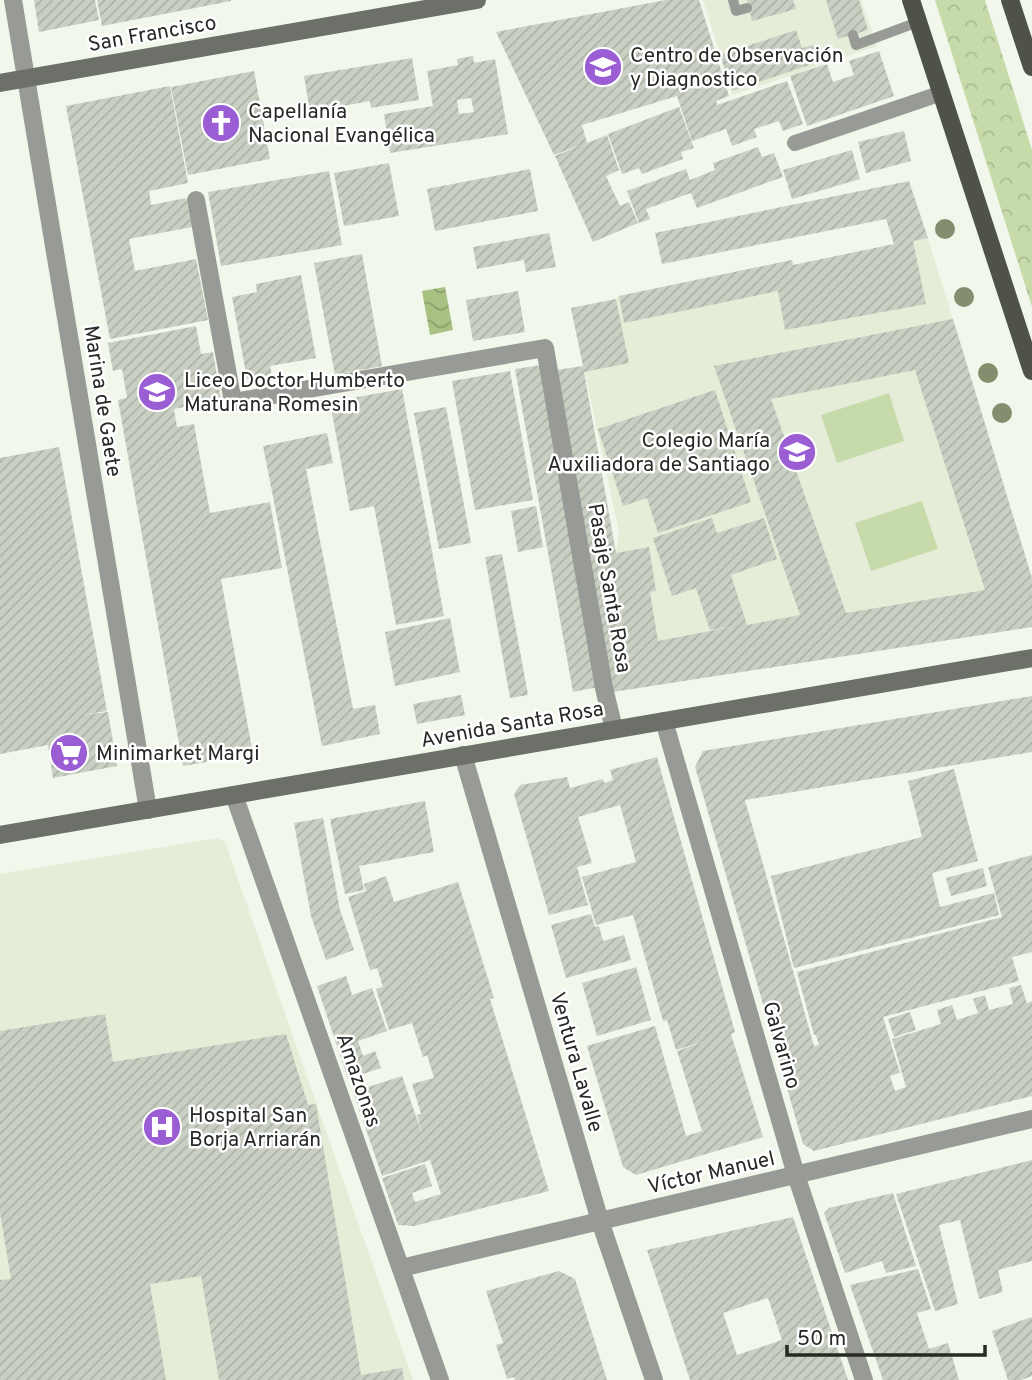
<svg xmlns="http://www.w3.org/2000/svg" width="1032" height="1380" viewBox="0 0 1032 1380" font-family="Overpass,sans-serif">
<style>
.built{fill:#e5edd9}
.park{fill:url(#park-crowns)}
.pitch{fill:#c7dbaa}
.water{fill:url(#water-waves)}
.building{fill:url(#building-hatch);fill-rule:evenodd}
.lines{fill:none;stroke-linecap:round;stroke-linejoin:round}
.service{stroke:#989a95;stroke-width:10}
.pedestrian{stroke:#989a95;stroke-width:16}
.minor{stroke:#989a95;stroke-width:18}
.secondary{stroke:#6c7068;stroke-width:18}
.primary{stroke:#4e5249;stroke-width:18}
.tree{fill:#838e6e}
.labels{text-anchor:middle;stroke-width:5;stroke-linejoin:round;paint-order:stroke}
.street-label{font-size:21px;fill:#272925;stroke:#fff}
.poi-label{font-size:21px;fill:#272925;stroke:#fff;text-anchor:start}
</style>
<defs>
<pattern id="park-crowns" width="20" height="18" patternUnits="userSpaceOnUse" patternTransform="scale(1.75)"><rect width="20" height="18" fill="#c7dbaa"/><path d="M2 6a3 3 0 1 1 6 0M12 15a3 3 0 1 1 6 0" fill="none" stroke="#abbc92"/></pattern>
<pattern id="water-waves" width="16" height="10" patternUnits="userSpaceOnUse" patternTransform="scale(1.75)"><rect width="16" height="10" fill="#a9c283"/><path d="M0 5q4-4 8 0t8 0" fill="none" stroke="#8a9e6b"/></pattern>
<pattern id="building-hatch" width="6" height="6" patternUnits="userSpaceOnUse" patternTransform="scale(1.75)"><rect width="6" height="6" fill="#c9cfc2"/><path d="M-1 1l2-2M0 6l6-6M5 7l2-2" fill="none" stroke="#adb2a7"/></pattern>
</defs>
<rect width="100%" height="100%" fill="#f1f7ea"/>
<path class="built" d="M703 0H861L877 46 733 95Z
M928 238 1032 578 641 686 616 553 619 532 571 308 616 299 619 296 792 260 793 265Z
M218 838 225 842 413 1380H0V874Z"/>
<path class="park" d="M935 0H985L1032 150V307Z"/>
<path class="pitch" d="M889 393 904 441 837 463 821 415Z
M922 501 938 549 871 571 855 523Z"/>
<path class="water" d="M445 287 453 330 430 335 422 291Z"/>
<path class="building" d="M34 0H95L99 20 39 32Z
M97 0H231V1L102 26Z
M666 0H699L729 96 716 101 717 105 787 81 803 124 783 131 779 121 754 129 757 137 732 146 726 129 692 141 677 96 582 125 587 143 607 135 619 170 606 176 620 206 629 202 638 223 593 242 555 156 583 144 554 155 496 32Z
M747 0H793L796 9 752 21Z
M826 0H859L868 30 838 39Z
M796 30 802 48 813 45 818 62 732 91 720 55Z
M879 51 894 96 807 126 790 76 827 64 833 82 854 75 849 61Z
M473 56 474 63 495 59 508 134 390 153 384 114 433 106 427 71 458 65 457 59ZM471 98 474 112 459 114 457 100Z
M412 58 419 100 371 108 370 101 310 112 304 76Z
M254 71 270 159 188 175 171 87Z
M170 86 188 183 149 191 151 205 186 198 192 227 129 239 135 271 196 259 208 320 110 339 66 106Z
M679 107 694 148 681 152 683 159 642 174 639 168 622 174 608 134Z
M904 131 911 161 866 173 858 142Z
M758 147 762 157 774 153 783 177 697 208 691 193 646 209 650 219 639 223 627 191 686 169 690 180 715 170 713 163Z
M852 150 860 179 792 199 783 170Z
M389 163 399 216 344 226 334 173Z
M530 169 538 211 435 231 427 189Z
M329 171 342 245 221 266 208 192Z
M909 181 928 238 913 241 926 304 785 330 778 291 624 323 619 296 792 260 793 265 894 244 886 219 662 264 655 233Z
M549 233 556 267 526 272 524 260 477 269 473 247Z
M362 254 382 366 335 375 314 263Z
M301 275 316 358 270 366 272 375 247 379 232 297 257 292 256 284Z
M518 291 525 332 473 341 466 300Z
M616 299 629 363 584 372 616 553 649 547 656 591 650 592 658 641 731 627 710 630 696 588 672 596 653 538 712 518 717 533 764 518 777 559 731 575 747 625 800 615 714 366 953 319 1032 578V627L613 692 556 370 583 366 571 308ZM915 370 985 590 846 613 771 399Z
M196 326 201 354 213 352 221 400 174 409 177 427 194 424 210 513 270 502 282 568 221 579 253 754 183 766 118 400 127 398 122 369 113 371 108 343Z
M542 365 599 687 573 692 515 369Z
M510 371 533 500 475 510 452 381Z
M402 389 444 616 396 625 374 506 350 511 330 402Z
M715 390 751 502 658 533 647 498 623 506 598 429Z
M446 407 471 543 439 549 414 413Z
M327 433 333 463 306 469 353 709 375 705 380 734 322 746 263 446Z
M59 447 107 711 81 715 108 712 117 766 53 778 48 745 0 754V458Z
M536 506 543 547 518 552 511 511Z
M502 554 528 695 510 698 485 557Z
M450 618 460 672 395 686 385 632Z
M461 695 465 715 417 724 413 704Z
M1032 696V752L745 800 814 1046 819 1045 816 1035H814L797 972 1002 917 988 867 1032 855V952L1012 957 1019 981 883 1017 900 1073 890 1076 895 1091 906 1087 892 1039 941 1024 937 1010 952 1005 957 1020 978 1013 973 999 985 995 989 1010 1013 1004 1009 988 1021 985 1027 1003 1032 1001V1096L814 1151 803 1144 695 767 703 751Z
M657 757 735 1032 731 1034 763 1137 636 1175 623 1167 587 1046 655 1026 686 1136 702 1131 677 1051 706 1041 676 1050 667 1020 663 1021 633 915 596 925 582 877 636 862 620 805 578 817 592 863 577 867 588 905 549 915 514 794 520 785 567 777 570 788 603 779 604 783 613 780 610 770Z
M954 769 978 861 932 873 940 907 994 893 999 915 794 968 771 876 922 837 908 781Z
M425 801 434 852 359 866 364 890 345 894 330 819Z
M323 818 340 910 354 950 326 960 311 916 294 823Z
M983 868 987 886 951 896 946 878Z
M386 876 394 902 458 882 494 998 490 999 549 1191 414 1226 398 1225 382 1178 425 1164 432 1186 412 1193 415 1202 441 1194 430 1160 382 1176 353 1092 402 1076 423 1136 417 1115 421 1114 412 1084 434 1078 427 1055 423 1057 412 1023 389 1030 376 989 383 987 377 968 370 970 348 897 366 891 364 884Z
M591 914 595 927 599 926 603 941 624 935 631 960 566 978 551 925Z
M636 967 651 1020 597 1036 582 983Z
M346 976 352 995 372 988 387 1031 358 1041 363 1056 375 1051 381 1068 348 1079 317 986Z
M910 1012 916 1030 894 1037 888 1019Z
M105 1014 113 1062 286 1034 308 1105 316 1104 361 1375 402 1368 404 1380H219L201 1276 150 1284 166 1380H0V1280L11 1279 0 1213V1031Z
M1032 1160V1261L998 1270 1003 1292 979 1299 960 1220 939 1225 958 1304 935 1311 896 1194Z
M893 1193 916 1266 886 1273 882 1261 845 1273 824 1213 829 1208Z
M793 1217 848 1380H690L647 1250ZM768 1298 782 1340 737 1355 723 1313Z
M918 1269 931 1309 917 1313 929 1349 948 1343 959 1380H883L850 1285Z
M559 1271 575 1279 607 1380H515L514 1377 507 1379 496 1345 503 1343 486 1291Z
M1032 1317V1376L1021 1380H1008L992 1331Z"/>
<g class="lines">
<path class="service" d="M733 0 736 11 747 8
M853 35 856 45 918 22"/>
<path class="pedestrian" d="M795 143 942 93"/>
<path class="minor" d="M13 0 148 810
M196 200 233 402 545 348 604 688 614 729
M664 721 796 1175 864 1380
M463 755 600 1221 654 1380
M234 795 440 1380
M401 1268 1032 1119"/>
<path class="secondary" d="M0 83 477 0
M0 835 1032 658"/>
<path class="primary" d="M911 0 1032 371
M1010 0 1032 67"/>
</g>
<g class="tree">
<circle cx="945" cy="229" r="10"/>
<circle cx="964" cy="297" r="10"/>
<circle cx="988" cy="373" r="10"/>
<circle cx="1002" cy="413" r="10"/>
</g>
<defs>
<g id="school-disc" transform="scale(2.0125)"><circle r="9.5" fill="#9b5dd3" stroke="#fff"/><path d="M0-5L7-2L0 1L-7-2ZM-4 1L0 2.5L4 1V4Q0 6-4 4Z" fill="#fff"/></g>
<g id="church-disc" transform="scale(2.0125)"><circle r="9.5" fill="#9b5dd3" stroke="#fff"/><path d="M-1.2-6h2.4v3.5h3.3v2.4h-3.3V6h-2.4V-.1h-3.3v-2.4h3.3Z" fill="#fff"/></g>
<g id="supermarket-disc" transform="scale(2.0125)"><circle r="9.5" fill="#9b5dd3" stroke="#fff"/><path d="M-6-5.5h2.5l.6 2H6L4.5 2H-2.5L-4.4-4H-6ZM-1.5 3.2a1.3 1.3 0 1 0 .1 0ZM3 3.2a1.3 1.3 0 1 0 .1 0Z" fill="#fff"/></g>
<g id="hospital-disc" transform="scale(2.0125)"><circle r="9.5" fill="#9b5dd3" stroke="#fff"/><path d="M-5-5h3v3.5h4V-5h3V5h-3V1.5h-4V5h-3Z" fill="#fff"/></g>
</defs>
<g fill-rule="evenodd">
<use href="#school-disc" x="603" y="67"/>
<use href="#church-disc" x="221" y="123"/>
<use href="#school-disc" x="157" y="392"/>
<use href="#school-disc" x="797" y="452"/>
<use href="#supermarket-disc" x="69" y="753"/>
<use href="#hospital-disc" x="162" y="1127"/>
</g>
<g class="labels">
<g class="street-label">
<text transform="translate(152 33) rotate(-10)" y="7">San Francisco</text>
<text transform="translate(103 401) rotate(81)" y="7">Marina de Gaete</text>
<text transform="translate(610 588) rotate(80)" y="7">Pasaje Santa Rosa</text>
<text transform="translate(512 724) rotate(-10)" y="7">Avenida Santa Rosa</text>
<text transform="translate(782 1045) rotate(74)" y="7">Galvarino</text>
<text transform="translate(577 1062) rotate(74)" y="7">Ventura Lavalle</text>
<text transform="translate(359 1080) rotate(71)" y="7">Amazonas</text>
<text transform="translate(711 1172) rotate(-13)" y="7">Víctor Manuel</text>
</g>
<g class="poi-label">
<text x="630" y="62">Centro de Observación<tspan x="630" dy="24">y Diagnostico</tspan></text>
<text x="248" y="118">Capellanía<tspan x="248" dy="24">Nacional Evangélica</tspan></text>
<text x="184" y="387">Liceo Doctor Humberto<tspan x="184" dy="24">Maturana Romesin</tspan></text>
<text x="770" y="447" text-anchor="end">Colegio María<tspan x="770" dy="24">Auxiliadora de Santiago</tspan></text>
<text x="96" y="760">Minimarket Margi</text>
<text x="189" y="1122">Hospital San<tspan x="189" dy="24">Borja Arriarán</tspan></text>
</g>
</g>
<path d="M787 1345v10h198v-10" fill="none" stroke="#272925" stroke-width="3.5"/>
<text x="797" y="1345" font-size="21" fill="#272925" stroke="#ffffff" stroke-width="5" paint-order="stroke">50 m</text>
</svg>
